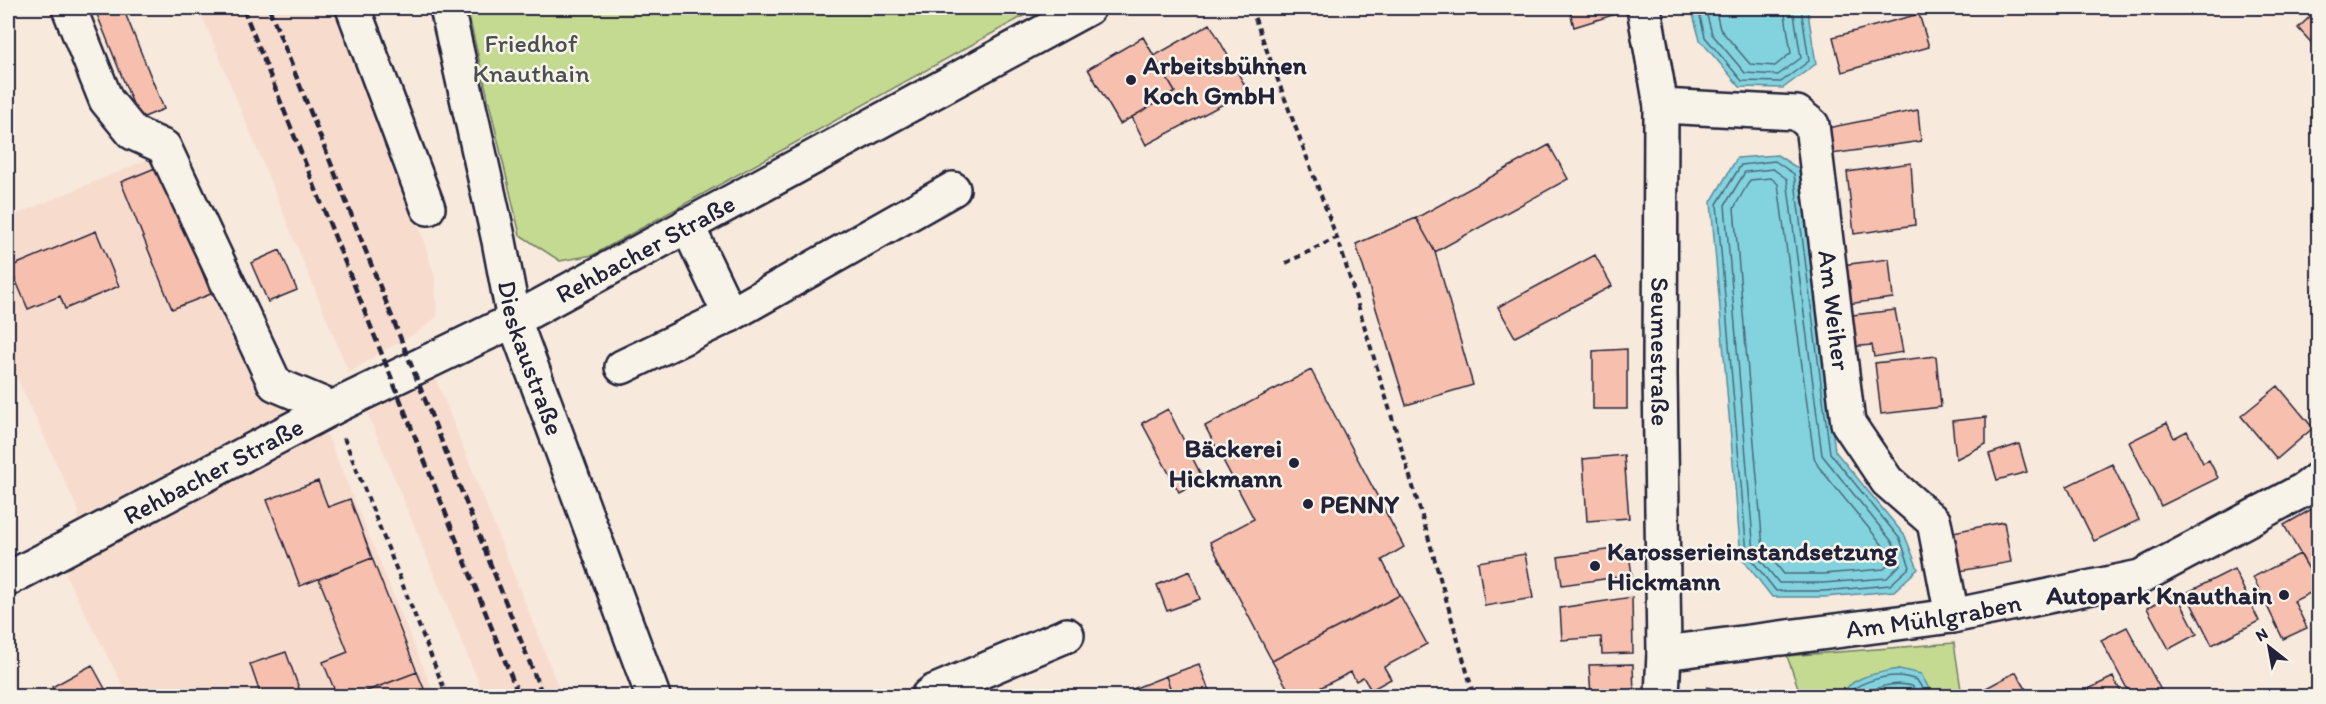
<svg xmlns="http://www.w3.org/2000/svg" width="2326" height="704" viewBox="0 0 2326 704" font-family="Itim,sans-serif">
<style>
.built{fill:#f7dcce}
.green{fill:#c3da90;stroke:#727e66;stroke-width:1.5}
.water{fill:#83d3de;stroke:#5c8c9d;stroke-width:1.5}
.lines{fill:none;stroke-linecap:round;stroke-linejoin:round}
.shore{stroke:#49697c;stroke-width:1.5}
.building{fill:#f7bfad;stroke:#22223b;stroke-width:1.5}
.minor-casing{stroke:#22223b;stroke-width:38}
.major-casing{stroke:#22223b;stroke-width:38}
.path{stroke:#22223b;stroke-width:4;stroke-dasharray:6 4.5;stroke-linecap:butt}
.minor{stroke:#f7f3e8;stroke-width:33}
.major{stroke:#f7f3e8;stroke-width:33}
.rail{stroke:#22223b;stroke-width:4.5;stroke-dasharray:9 4.5;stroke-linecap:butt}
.poi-dot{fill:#22223b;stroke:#f7f3e8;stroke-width:2}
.labels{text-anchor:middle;stroke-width:5;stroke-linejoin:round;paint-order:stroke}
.park-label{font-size:26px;fill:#4a5050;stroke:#f7f3e8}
.poi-label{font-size:26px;font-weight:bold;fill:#22223b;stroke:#f7f3e8;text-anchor:start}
.street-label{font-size:26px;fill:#22223b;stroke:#f7f3e8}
</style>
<rect width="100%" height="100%" fill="#f7e9dc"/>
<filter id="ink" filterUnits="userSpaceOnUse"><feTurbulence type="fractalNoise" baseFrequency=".0167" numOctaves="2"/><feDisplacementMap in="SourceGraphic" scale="12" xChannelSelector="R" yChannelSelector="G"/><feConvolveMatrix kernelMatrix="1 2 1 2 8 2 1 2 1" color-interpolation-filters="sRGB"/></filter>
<g filter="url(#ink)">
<path class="built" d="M199 8H333L363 81 415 213 435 277 437 317 418 332 381 352 349 373Z
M161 154 265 395 328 437 435 696H128L66 576 79 512 8 358V218Z
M434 374 562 696H484L368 414Z"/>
<path class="green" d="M467 8H1038L593 255 560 261 520 235Z
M1954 643 1962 696H1933L1932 692 1899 669C1878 673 1851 676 1841 696H1801L1787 656Z"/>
<path class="water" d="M1691 8H1806L1808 13 1816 64 1783 88 1740 87 1700 40Z
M1777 155 1799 169 1835 451 1905 536 1918 569 1894 591 1824 597H1772L1741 557 1711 202 1737 158Z
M1899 669 1921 674 1933 696H1841C1851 676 1878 673 1899 669Z"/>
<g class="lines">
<path class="shore" d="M1698 8 1705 37 1742 81 1781 82 1809 61 1801 8
M1705 8 1712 34 1745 73 1778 75 1801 58 1793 8
M1715 8 1720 29 1750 64 1775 66 1791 53 1784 8
M1775 161 1794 174 1830 453 1900 539 1910 567 1890 585 1824 591H1776L1747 554 1717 204 1741 165Z
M1773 169 1787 179 1822 455 1893 543 1901 564 1887 578 1823 583H1779L1754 552 1725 205 1745 172Z
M1771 178 1778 184 1814 457 1818 466 1885 548 1891 562 1884 569 1823 574H1784L1763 548 1734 208 1750 180Z
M1847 696C1854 683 1883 676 1897 676 1904 676 1911 678 1917 680L1927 696
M1856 696C1875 688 1892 681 1912 686L1919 696"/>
</g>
<path class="building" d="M106 8H123L164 109 139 119 96 12Z
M1569 8H1615L1616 14 1574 27Z
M2318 9V50L2298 28Z
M1919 14 1929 47 1842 72 1833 37Z
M1210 24 1248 91 1146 145 1132 117 1175 92 1154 56Z
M1143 37 1175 92 1120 124 1088 69Z
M1918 110 1921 141 1832 154 1827 128Z
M1549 145 1568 179 1435 252 1416 218Z
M1911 163 1915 225 1854 234 1847 172Z
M160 166 211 294 172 309 121 182Z
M1416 218 1435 252 1473 385 1406 405 1356 244Z
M96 231 119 286 65 309 60 296 28 309 10 267Z
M280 250 297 290 268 302 251 263Z
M1595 255 1612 286 1515 337 1498 307Z
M1889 259 1893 298 1847 304 1842 265Z
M1895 310 1903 352 1874 357 1872 345 1848 347 1844 316Z
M1627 349V409H1593V351Z
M1936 356 1941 407 1881 414 1875 363Z
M1311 370 1404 547 1382 560 1400 595 1272 661 1210 542 1254 519 1205 426Z
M2278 386 2313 428 2277 459 2241 416Z
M1168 409 1203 479 1179 492 1142 423Z
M1986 417V444L1956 459 1952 421Z
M2167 423 2174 438 2187 431 2203 463 2209 460 2218 478 2161 506 2129 442Z
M2019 444 2027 472 1997 480 1989 454Z
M1624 455 1629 518 1587 521 1583 459Z
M2112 464 2139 520 2094 541 2067 486Z
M318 481 328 507 350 499 372 558 300 586 267 500Z
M2317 506 2318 566 2310 571 2284 525Z
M2004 522 2011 562 1960 571 1953 532Z
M1628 547 1632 575 1562 585 1558 557Z
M1525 554 1533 598 1485 606 1478 562Z
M2300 554 2310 571 2313 569 2318 581V589L2294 601 2307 628 2283 639 2253 577Z
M372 558 417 672 354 696H337L323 662 348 652 319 579Z
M2234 569 2259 621 2212 645 2186 593Z
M1190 571 1200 599 1167 611 1157 585Z
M2176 593 2197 634 2169 649 2147 608Z
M1400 595 1427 644 1384 667 1391 679 1371 690 1363 677 1356 681 1351 672 1304 696H1292L1272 661Z
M1632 597 1633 653 1602 654 1601 637 1562 640 1560 608Z
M2127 627 2164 696H2131L2101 640Z
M286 652 301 694 292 696H261L250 664Z
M1199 664 1211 696H1173L1166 676Z
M1633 664 1634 696H1591L1589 665Z
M92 665 109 696H57L52 687Z
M417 672 427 696H366L364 692Z
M2016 672 2030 696H1990L1986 688Z
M1166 676 1173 696H1136L1133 689Z
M2113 677 2123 696H2074Z
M1707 687 1745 696H1704Z"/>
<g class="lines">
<g class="minor-casing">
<g id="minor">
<path d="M69 8 106 100 133 133 164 147 275 384 332 408"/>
<path d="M353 8 428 208"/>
<path id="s1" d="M1644 8 1661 106 1660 374 1664 653 1662 696"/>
<path id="s2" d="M1661 106 1797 113 1812 125 1848 423 1887 481 1934 522 1952 616"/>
<path d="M687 225 730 315"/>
<path d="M622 367 730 315 953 189"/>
<path id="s3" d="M8 579 332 408 514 320 1088 8"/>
<path id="s4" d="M1664 653 1952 616 2140 577 2305 489 2318 479"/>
<path d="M928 696 933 692 1067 635"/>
</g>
</g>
<g class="major-casing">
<g id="major">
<path id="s5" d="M447 8 499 241 514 320 653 696"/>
</g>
</g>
<path class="path" d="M1251 8 1341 249 1427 533 1474 696
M1286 263 1336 238
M344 438 447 696"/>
<use href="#minor" class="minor"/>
<use href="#major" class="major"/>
<path class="rail" d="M243 8 519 696
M269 8 543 696"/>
</g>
</g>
<g class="poi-dot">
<circle cx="1131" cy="80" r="6"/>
<circle cx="1294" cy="463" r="6"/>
<circle cx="1308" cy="504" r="6"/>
<circle cx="1595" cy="566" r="6"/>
<circle cx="2284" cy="595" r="6"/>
</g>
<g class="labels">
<g class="park-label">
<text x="531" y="52">Friedhof<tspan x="531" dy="30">Knauthain</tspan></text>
</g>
<g class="poi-label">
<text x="1143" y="74">Arbeitsbühnen<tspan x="1143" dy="30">Koch GmbH</tspan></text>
<text x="1282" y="457" text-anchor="end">Bäckerei<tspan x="1282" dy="30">Hickmann</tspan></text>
<text x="1320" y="513">PENNY</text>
<text x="1607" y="560">Karosserieinstandsetzung<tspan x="1607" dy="30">Hickmann</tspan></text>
<text x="2272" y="604" text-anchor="end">Autopark Knauthain</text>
</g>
<g class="street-label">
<text dy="9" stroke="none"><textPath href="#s3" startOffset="718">Rehbacher Straße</textPath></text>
<text dy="9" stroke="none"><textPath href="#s2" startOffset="342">Am Weiher</textPath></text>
<text dy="9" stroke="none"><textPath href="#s1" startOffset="345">Seumestraße</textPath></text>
<text dy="9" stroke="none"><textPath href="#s5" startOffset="360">Dieskaustraße</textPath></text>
<text dy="9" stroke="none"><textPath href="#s3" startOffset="232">Rehbacher Straße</textPath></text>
<text dy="9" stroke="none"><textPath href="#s4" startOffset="272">Am Mühlgraben</textPath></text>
</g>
</g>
<rect width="2326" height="704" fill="none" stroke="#f7f3e8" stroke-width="30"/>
<rect x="15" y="15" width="2296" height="674" fill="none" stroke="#22223b" stroke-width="2" filter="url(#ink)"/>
<g transform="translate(2269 647) rotate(329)" stroke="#f7f3e8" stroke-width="4.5" paint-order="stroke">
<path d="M0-4.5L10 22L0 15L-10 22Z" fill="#22223b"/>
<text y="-9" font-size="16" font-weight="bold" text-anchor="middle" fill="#22223b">N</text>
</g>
</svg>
